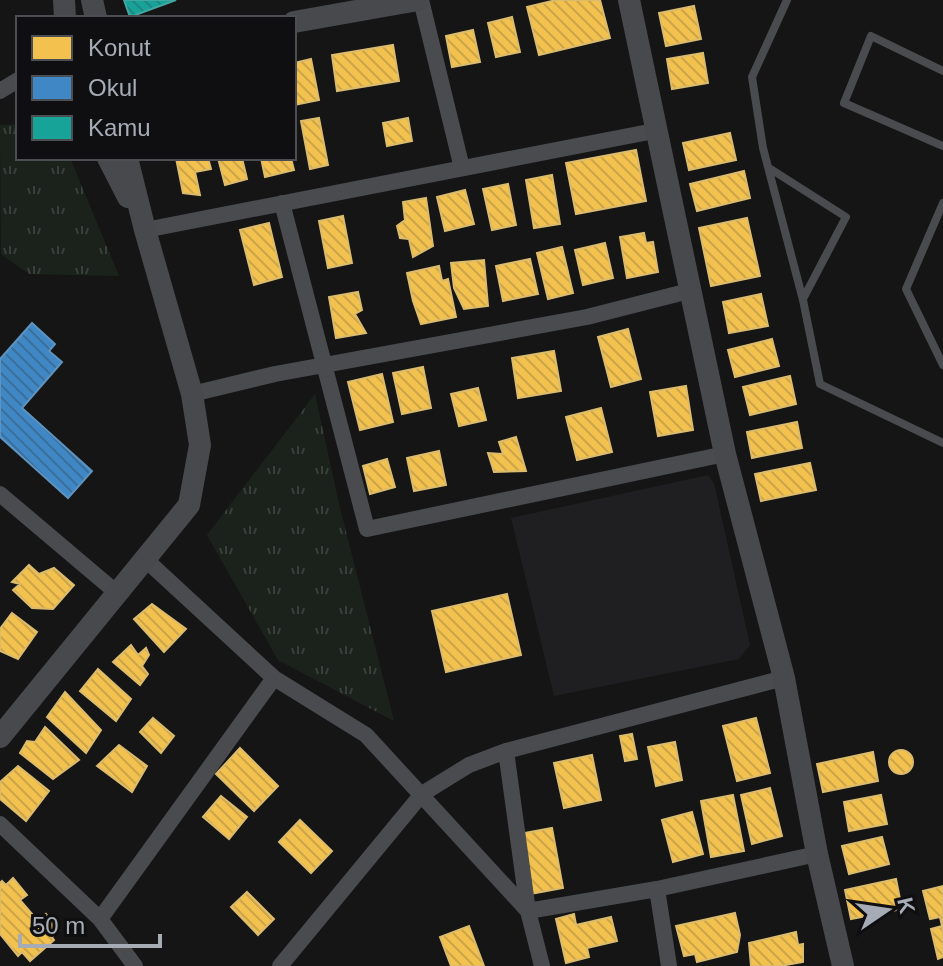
<svg xmlns="http://www.w3.org/2000/svg" width="943" height="966" viewBox="0 0 943 966" font-family="Arial,sans-serif">
<style>
.built{fill:#1f1f21}
.park{fill:url(#park-tufts)}
.homes{fill:url(#homes-back-hatch);stroke:#dbbb6d;stroke-width:2}
.schools{fill:url(#schools-back-hatch);stroke:#5e93c0;stroke-width:2}
.public{fill:url(#public-back-hatch);stroke:#42a6a1;stroke-width:2}
.lines{fill:none;stroke-linecap:round;stroke-linejoin:round}
.lane{stroke:#494b4e;stroke-width:8}
.street{stroke:#494b4e;stroke-width:16}
.secondary{stroke:#48494c;stroke-width:22}
</style>
<defs>
<pattern id="park-tufts" width="24" height="20" patternUnits="userSpaceOnUse" patternTransform="scale(2)"><rect width="24" height="20" fill="#1b221c"/><path d="M3 7l-1-3M5 7V3M7 7l1-3M15 17l-1-3M17 17v-4M19 17l1-3" fill="none" stroke="#393f3b"/></pattern>
<pattern id="homes-back-hatch" width="6" height="6" patternUnits="userSpaceOnUse" patternTransform="scale(2)"><rect width="6" height="6" fill="#f2c14e"/><path d="M-1 5l2 2M0 0l6 6M5-1l2 2" fill="none" stroke="#cca549"/></pattern>
<pattern id="schools-back-hatch" width="6" height="6" patternUnits="userSpaceOnUse" patternTransform="scale(2)"><rect width="6" height="6" fill="#3f88c5"/><path d="M-1 5l2 2M0 0l6 6M5-1l2 2" fill="none" stroke="#3b6f9a"/></pattern>
<pattern id="public-back-hatch" width="6" height="6" patternUnits="userSpaceOnUse" patternTransform="scale(2)"><rect width="6" height="6" fill="#17a398"/><path d="M-1 5l2 2M0 0l6 6M5-1l2 2" fill="none" stroke="#1e8780"/></pattern>
</defs>
<rect width="100%" height="100%" fill="#151515"/>
<path class="built" d="M708 475 714 483 750 645 739 659 554 696 511 518Z"/>
<path class="park" d="M18 124V158H70L119 276 29 274 1 254 0 125Z
M315 394 339 504 394 721 278 660 207 535Z"/>
<path class="homes" d="M556 0H600L610 38 539 55 527 7Z
M694 6 701 39 666 46 659 13Z
M512 17 520 52 496 57 488 23Z
M473 30 480 62 452 67 446 36Z
M393 45 399 81 337 91 332 55Z
M703 53 708 83 672 89 667 59Z
M311 59 319 100 294 105V63Z
M319 118 328 165 310 169 301 121Z
M408 118 412 141 387 146 383 123Z
M730 133 736 160 689 170 683 143Z
M636 150 646 201 576 214 566 163Z
M176 158H208L211 169 195 172 200 195 183 193Z
M218 158H242L247 179 225 185Z
M261 158H291L294 170 265 177Z
M744 171 750 198 697 211 690 184Z
M552 175 560 224 534 228 526 180Z
M508 184 516 225 492 230 483 189Z
M465 190 474 224 445 231 437 197Z
M426 198 433 246 413 257 409 239 400 238 397 226 405 220 403 202Z
M343 216 352 263 328 268 319 221Z
M747 218 760 276 711 286 699 228Z
M269 223 282 277 254 285 240 230Z
M644 233 646 243 653 242 658 272 627 278 620 237Z
M605 243 613 278 583 285 575 250Z
M562 247 573 293 548 299 537 253Z
M530 259 538 294 503 301 496 266Z
M484 260 488 306 464 309 454 288 451 263Z
M439 266 442 281 448 279 456 317 421 324 413 301 407 273Z
M358 292 362 310 355 314 366 333 336 338 329 297Z
M761 294 768 326 729 333 723 302Z
M628 329 641 379 611 387 598 337Z
M772 339 779 366 735 377 728 350Z
M554 351 561 391 518 398 512 358Z
M423 367 431 408 402 414 393 373Z
M382 374 393 422 360 430 348 382Z
M790 376 796 404 750 415 743 387Z
M686 386 693 430 658 436 650 392Z
M478 388 486 420 459 426 451 394Z
M601 408 612 452 577 460 566 417Z
M797 422 802 448 752 458 747 432Z
M516 437 526 471 494 472 488 453 503 454 499 442Z
M439 451 446 485 414 491 407 458Z
M387 459 395 487 370 494 363 466Z
M810 463 816 490 761 501 755 474Z
M29 565 39 574 54 568 74 585 53 609 32 608 13 590 20 584 12 582Z
M507 594 521 655 446 672 432 611Z
M152 604 186 629 164 652 134 619Z
M12 613 37 632 18 659 0 651V629Z
M131 645 138 655 146 648 149 655 142 666 148 674 140 685 113 662Z
M98 669 131 699 116 721 80 691Z
M65 692 101 730 86 753 47 717Z
M153 718 174 736 161 753 140 732Z
M756 718 770 773 737 781 723 726Z
M45 727 79 760 53 779 20 753 27 741 35 742Z
M632 734 637 759 625 761 620 736Z
M675 742 682 780 656 786 648 747Z
M119 745 147 766 132 792 97 766Z
M240 748 278 786 254 811 216 774Z
M889 762a12 12 0 1 1 24 0a12 12 0 1 1-24 0Z
M873 752 878 781 823 792 817 764Z
M592 755 601 800 564 808 554 763Z
M18 766 49 791 26 821 0 799V782Z
M770 788 782 836 752 844 741 795Z
M733 795 744 851 711 857 701 801Z
M881 795 887 824 849 831 844 802Z
M221 796 247 817 229 839 203 817Z
M692 812 703 854 673 862 662 820Z
M300 820 332 851 311 873 279 842Z
M552 828 563 888 530 894 519 834Z
M882 837 889 864 849 874 842 846Z
M13 878 27 895 20 900 38 921 46 914 59 930 52 937 54 940 30 961 22 952 18 956 0 934V883L2 881 6 885Z
M896 879 902 909 851 919 845 890Z
M943 886V957L938 959 931 929 942 926 940 917 930 919 923 891Z
M247 892 274 919 258 935 231 907Z
M735 913 740 935 737 952 697 962 695 954 684 956 676 926Z
M574 914 576 925 611 917 617 941 587 948 589 957 566 963 556 919Z
M469 926 484 966H451L440 937Z
M796 932 798 945 803 944V962L780 966H751L749 943Z"/>
<path class="schools" d="M32 323 55 344 49 351 62 362 22 408 92 471 68 498 0 437V359Z"/>
<path class="public" d="M124 0H176L130 17Z"/>
<g class="lines">
<path class="lane" d="M787 0 752 77 763 148 803 300 820 384 943 443
M943 71 871 36 844 103 943 146
M769 168 846 217 803 299
M943 203 906 289 943 365"/>
<path class="street" d="M421 0 462 168
M0 91 18 80
M282 203 367 529 725 454
M145 230 654 131
M192 394 275 374 587 317 689 291
M0 494 117 593
M145 559 274 678 366 735 528 911 657 889 817 854
M506 751 528 911 542 966
M0 824 100 919 135 966
M657 889 669 966
M100 919 274 678
M280 966 422 794 469 765 506 751 784 678"/>
<path class="secondary" d="M64 0 65 18
M92 0 96 18
M629 0 725 454 784 678 817 854 843 966
M294 22 418 0
M108 158 128 197
M0 737 189 505 200 445 192 394 145 230 127 158"/>
</g>
<rect x="16" y="16" width="280" height="144" fill="#0f0f11" stroke="#4b4e53" stroke-width="2"/>
<rect x="32" y="36" width="40" height="24" fill="#f2c14e" stroke="#4b4e53" stroke-width="2"/>
<text x="88" y="56" font-size="24" fill="#a6acb6">Konut</text>
<rect x="32" y="76" width="40" height="24" fill="#3f88c5" stroke="#4b4e53" stroke-width="2"/>
<text x="88" y="96" font-size="24" fill="#a6acb6">Okul</text>
<rect x="32" y="116" width="40" height="24" fill="#17a398" stroke="#4b4e53" stroke-width="2"/>
<text x="88" y="136" font-size="24" fill="#a6acb6">Kamu</text>
<g transform="translate(887 910) rotate(77)" stroke="#0f0f11" stroke-width="6" paint-order="stroke">
<path d="M0-6L14 30L0 20L-14 30Z" fill="#a6acb6"/>
<text y="-12" font-size="22" font-weight="bold" text-anchor="middle" fill="#a6acb6">K</text>
</g>
<path d="M20 934v12h140v-12" fill="none" stroke="#a6acb6" stroke-width="4"/>
<text x="32" y="934" font-size="24" fill="#a6acb6" stroke="#0f0f11" stroke-width="6" paint-order="stroke">50 m</text>
</svg>
